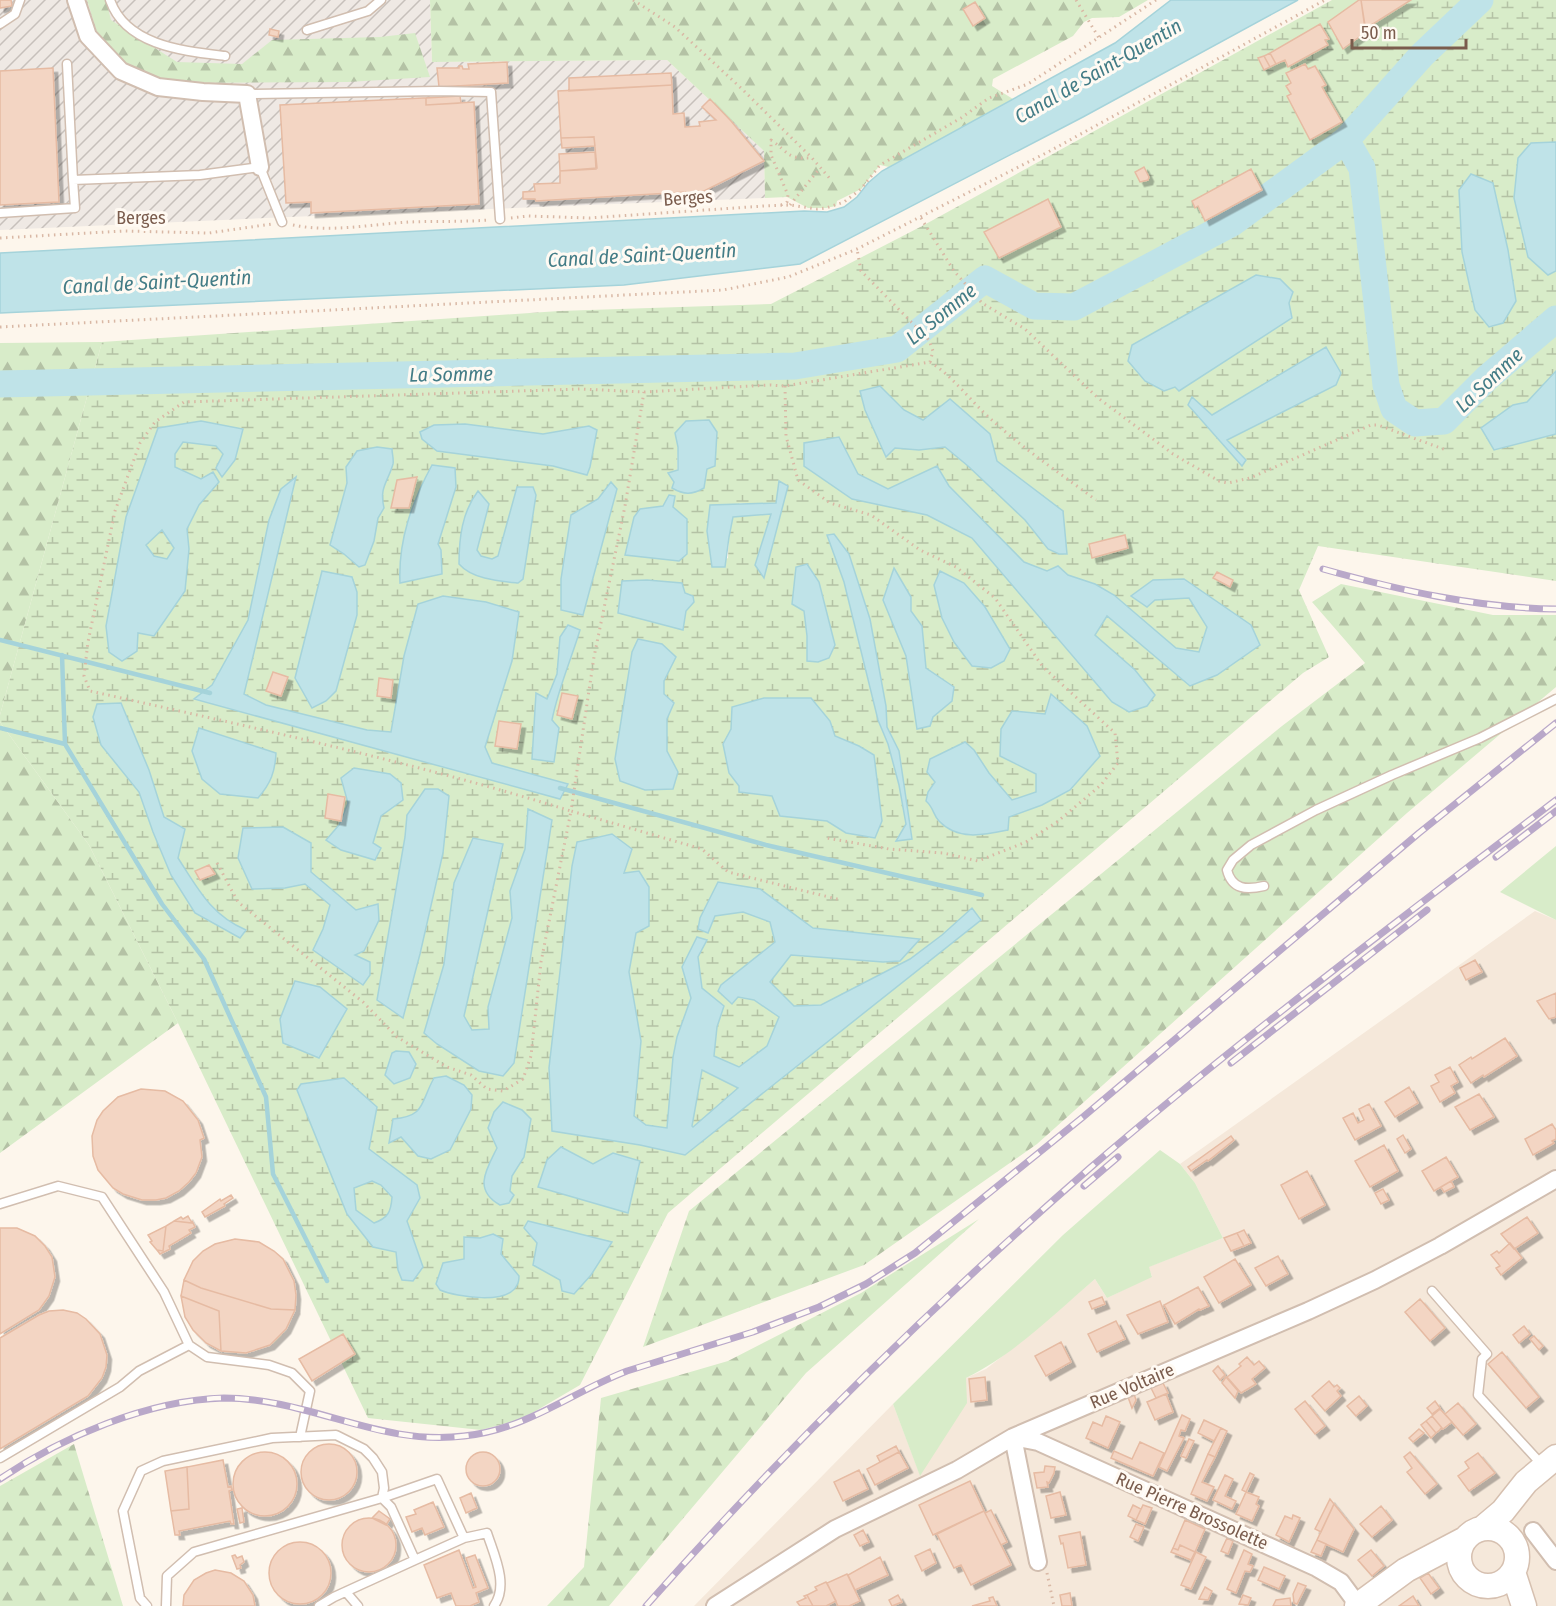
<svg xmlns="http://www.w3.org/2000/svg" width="1556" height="1606" viewBox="0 0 1556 1606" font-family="'Fira Sans Condensed',sans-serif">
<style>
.residential{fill:#f5e8da}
.industrial{fill:url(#industrial-furrows)}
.green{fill:#d8ecc9}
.forest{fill:url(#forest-firs)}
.wetland{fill:url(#wetland-marsh);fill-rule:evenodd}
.water{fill:#bfe3e8;stroke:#a5d3da;stroke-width:1.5;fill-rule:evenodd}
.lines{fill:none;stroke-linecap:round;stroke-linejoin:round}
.stream{stroke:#a5d3da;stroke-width:4.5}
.river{stroke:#bfe3e8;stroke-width:27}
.building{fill:#f3d5c3;stroke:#e6bba3;stroke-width:1.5;filter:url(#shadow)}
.lane-casing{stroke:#d1beb0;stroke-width:11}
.street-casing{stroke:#d1beb0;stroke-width:20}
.secondary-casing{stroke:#d6c0b0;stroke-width:27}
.path{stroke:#d9b8a5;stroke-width:3;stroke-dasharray:1.5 4.5;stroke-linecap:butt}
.lane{stroke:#fff;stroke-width:8}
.street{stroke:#fff;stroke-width:16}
.secondary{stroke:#fff;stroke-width:24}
.rail-casing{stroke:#b9a8c9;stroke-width:7}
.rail{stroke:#fffaf3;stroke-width:4.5;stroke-dasharray:14;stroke-linecap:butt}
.labels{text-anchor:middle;stroke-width:6;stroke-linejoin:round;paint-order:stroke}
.street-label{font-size:18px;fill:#7a5c4d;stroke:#fffaf3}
.water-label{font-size:20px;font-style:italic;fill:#437c86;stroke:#fffaf3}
</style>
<defs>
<pattern id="industrial-furrows" width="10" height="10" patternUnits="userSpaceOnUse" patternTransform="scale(1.5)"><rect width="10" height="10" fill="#efe9e4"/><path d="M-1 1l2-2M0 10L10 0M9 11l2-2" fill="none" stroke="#c7c0bb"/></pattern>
<pattern id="forest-firs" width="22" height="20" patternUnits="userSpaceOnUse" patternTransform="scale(1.5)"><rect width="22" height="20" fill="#d8ecc9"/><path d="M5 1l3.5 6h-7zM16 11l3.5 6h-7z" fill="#b4c2a5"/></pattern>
<pattern id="wetland-marsh" width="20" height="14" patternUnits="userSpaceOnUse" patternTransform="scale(1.5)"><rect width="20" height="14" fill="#d8ecc9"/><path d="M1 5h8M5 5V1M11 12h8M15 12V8" fill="none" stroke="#b4c2a5"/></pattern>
<filter id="shadow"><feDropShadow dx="4.5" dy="4.5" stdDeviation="0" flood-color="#0004"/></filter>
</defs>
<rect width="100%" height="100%" fill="#fdf6ec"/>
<path class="residential" d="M1535 911 1556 920V1606H694L893 1404 920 1475 966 1378 986 1369 1022 1341 1095 1279 1107 1298 1152 1276 1148 1267 1223 1238 1195 1183 1180 1164Z"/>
<path class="industrial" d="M0 0H430L432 62 667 60 764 151 765 198 289 217 0 230Z"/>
<path class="green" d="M1556 846V920L1500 892Z
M1160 1150 1180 1164 1195 1183 1223 1238 1149 1267 1152 1277 1107 1298 1095 1279C1054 1314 1015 1354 966 1378L967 1403 920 1476 893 1404 1063 1235Z"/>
<path class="forest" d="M87 0H106L111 20 177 62 242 64 272 40 380 37 415 33 430 77 348 82 173 83 129 66 98 36Z
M430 0H1148L1119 17 1092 18 1084 22 1073 36 993 79 992 86 1013 99 897 163 889 167 880 165 861 189 837 201 836 206 826 208H808L787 197 765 198 764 151 667 60 432 62Z
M102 342 0 715V343Z
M1341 584 1493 615H1556V687L1407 813 1037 1144 864 1265 643 1347 689 1211 1282 726 1365 663 1312 602Z
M0 722 89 845 178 1023 0 1153Z
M979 1219 806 1373 609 1606H547L584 1567 601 1398 728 1361 861 1293Z
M74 1444 123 1606H0V1486Z"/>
<path class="wetland" d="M1332 0H1556V581L1318 546 1299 590 1329 657 1303 673 668 1213 580 1385 522 1419 481 1430 368 1418 178 1023 89 845 0 722V715L102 342 559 311 771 304 924 225ZM717 432 715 465 707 469 704 488H672L677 470 678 447ZM788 486 764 577 756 565 772 514 733 517 729 537 728 558 713 567 707 531 740 503 762 505 776 503ZM663 506 673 507 687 519 640 510ZM828 535 849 554 870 619 886 706 887 727 899 751 912 839 896 840 906 824 899 785 888 744 878 720 844 582ZM796 567 819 582 835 645 829 658 807 661V636L804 611 792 604ZM622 581 694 602 686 610ZM676 657 664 681V694L674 703 667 719V751L678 772 615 759 624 708ZM830 721 835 736 859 746 846 833 827 821 780 816 772 796C732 783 732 787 723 744L731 729Z"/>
<path class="water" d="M1171 0H1298L1083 117 800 264 624 285 0 313V253L804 211 827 212 844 207 857 197 868 183 882 171 1115 43Z
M1556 142V271L1548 275 1528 257 1514 198 1518 158 1531 143Z
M1471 174 1493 183 1508 250 1516 301 1503 323 1489 327 1475 310 1462 252 1459 190Z
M1256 275 1280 279 1293 292 1289 303 1292 318 1179 391 1175 387 1164 391 1145 381 1128 361 1132 345Z
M1326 347 1341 373 1336 385 1227 440 1246 460 1242 466 1188 405 1192 397 1212 415Z
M1556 371V434L1494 450 1481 428 1513 405 1527 402Z
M880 386 904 410 923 420 950 399 990 434 997 461 1063 511 1067 554H1059L1048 549 1025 520 968 466 945 447 919 450 895 448 886 457 865 410 860 391Z
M709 420 717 432 715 466 707 469 704 488C692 495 684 495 672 488L674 482 668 473 678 470V447L675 433 686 421Z
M201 421 243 429 235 460 222 477 216 468 223 454 216 446 183 442 175 454V467L201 479 213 472 219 482 199 505 187 529 189 549 185 591 154 636 138 633 137 651 122 661 109 652 106 626 126 517 158 428ZM162 530 174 548 167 559 154 556 146 545Z
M465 424 543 434 589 426 597 430 590 467 587 475 553 466 437 451 422 439 420 432 434 425Z
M839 437 858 474 888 489 937 466 949 486 1024 562 1047 571 1058 566 1068 575 1095 584 1114 595 1176 648 1199 652 1207 627 1189 598 1155 600 1147 607 1131 596 1153 580 1184 579 1251 625 1260 645 1217 675 1190 686 1107 616 1095 635 1135 670 1155 695 1147 706 1129 712 1112 702 972 538 927 515 852 499 804 466V443Z
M377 447 392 449C392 454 394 459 393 464 388 482 379 487 384 508L378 518 374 541 365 565 359 567 344 554 330 545 347 483 346 467 357 451Z
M432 465 455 468 456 487 438 544 441 550 442 574 400 583C398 540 412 502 432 465Z
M296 477 244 694 266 705 367 730 391 732 404 656 418 604 443 596 486 602 519 612 512 661 485 747 492 763 568 784 560 799 194 699 212 685 248 620 269 520 281 489Z
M779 481 788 486 764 578 755 565 771 514 733 517 729 537 725 567H712L707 531 710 505 776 503Z
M611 482 617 489 583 615 561 610V579L571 515 598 499Z
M517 487H533L536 495 523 579 518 583C498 581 472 579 459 564 459 538 462 512 478 491L489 504 477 550 481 556 492 559 498 556Z
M669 495 675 496 673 507 687 519V554L679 561 625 555 634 517 640 509 663 506Z
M834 534 849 554 870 619 886 706 887 727 899 751 912 839 896 841 906 824 899 785 888 744 878 720 844 582 827 535Z
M807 564 819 582 835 645 829 658 818 662 807 661V636L804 611 792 604 796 567Z
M894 568 911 597V611L922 626 926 668 954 687 952 701 933 717 930 726 917 729 906 656 883 600Z
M322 571 352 577 357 592V615L336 691 326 701 312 708 295 678Z
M940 571 964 583 985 607 1010 649 1004 661 991 668 972 666 954 642 942 618 934 585Z
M647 580 682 583 685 593 693 596 694 602 686 611 683 630 618 613 622 581Z
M568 625 580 630C571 660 558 689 552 720L559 728 554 762 532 759 536 693 547 699 557 674 560 637Z
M638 639 662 644 676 657 664 681V694L674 703 667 719V751L678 772 673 789 645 790 620 781 615 759 632 652Z
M1051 694 1087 726 1100 756 1070 790 1042 805 1009 817 1008 830C984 835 958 841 939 821 933 815 934 808 926 801L928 792 935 782 927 772 930 759 965 742 974 750 989 773 1012 800 1036 792V774L1000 756 1001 729 1012 711 1045 714Z
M764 698H811L830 721 835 736 859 746 874 755 882 821 875 838 846 833 827 821 780 816 772 796 739 792V786L729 773 723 744 731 729 732 707Z
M121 703 149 770 164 817 185 829 178 858C198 889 211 915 246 930L240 938 195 913 171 875 153 832 139 792 101 745 93 717 97 704Z
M199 728 276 753C275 772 271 783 258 798L220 794 202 779 192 751Z
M354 768 390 774 401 783 403 800 381 816 373 843 381 848 375 860 341 850 326 840 339 825 348 803 341 778Z
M425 789H438L449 796 443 853 420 954 403 1018 377 1000 405 837 407 815Z
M528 809 552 820 514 1063 503 1076 479 1071 437 1044 424 1033 444 964 454 883 473 838 503 844 464 1016 472 1030 489 1029 488 1007 512 918 510 891 525 849Z
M283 827 311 843V872L356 910 378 904 379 920 364 951 355 955 370 962V975L363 985 313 950 323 929 330 905 305 884 285 888 252 889 238 858 243 828Z
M612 834 632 849 624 873 639 871 649 887V926L636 933 629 972 641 1041 634 1116 646 1125 667 1128 673 1057 677 1037 691 998 682 967 697 937 707 940 698 957 702 988 724 1006 717 1027 714 1056 739 1067 767 1046 779 1017 754 1000 738 997 732 1004 718 991 721 985 775 942 770 922 743 912 715 916 708 933 698 929 700 918 718 882 760 889 813 928 920 939 900 961 883 962 791 955 770 982 794 1006 821 1005 910 959 942 935 972 908 981 920 685 1155 640 1145 552 1131 549 1068 572 866 577 842ZM702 1070 738 1088 693 1127 692 1126Z
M295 981 320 987 347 1009 319 1058 283 1043 280 1019Z
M396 1051 409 1052 416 1064 410 1078 394 1084 385 1075 392 1053Z
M446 1076 464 1085 472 1095 471 1109 450 1150 431 1159 418 1156 401 1137 389 1143 393 1119C426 1116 420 1103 434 1078Z
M344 1078 377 1107 369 1149 417 1185 420 1198 407 1221 423 1267 413 1281 402 1280 398 1270 396 1252 373 1247 347 1214 297 1090 301 1084ZM372 1181 381 1185 392 1197C391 1212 388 1218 374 1223L356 1210 354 1188Z
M503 1102 522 1110 531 1119 524 1157 512 1176 510 1191 514 1195 509 1203 500 1205C473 1190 486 1170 497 1148L488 1128 494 1112Z
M561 1147 593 1164 613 1153 640 1161 628 1213 538 1187 547 1160Z
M528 1221 612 1242 591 1275 574 1294 562 1291 560 1280 533 1265 537 1243 524 1228Z
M493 1234 503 1239 501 1254 519 1276C519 1279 519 1282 517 1285 508 1305 457 1297 440 1290L436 1284 443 1263 464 1259V1237L480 1238Z"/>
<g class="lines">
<path class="stream" d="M0 640 210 693
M62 655 65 744 162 904 204 959 266 1097 273 1174 327 1281
M0 728 65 744
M560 788 766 845 982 895"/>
<path class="river" d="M1346 140 1422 55 1480 0
M0 384 795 366 897 349 985 279 1034 306 1074 307 1232 223 1346 140 1362 168 1386 385 1394 409 1415 423 1444 421 1487 378 1556 319"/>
</g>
<path class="building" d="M0 0H11L12 6 0 8Z
M1359 0H1361L1366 32 1343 49 1328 22Z
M1361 0H1411L1365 29Z
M975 2 985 18 973 26 963 9Z
M1320 24 1329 39 1325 40 1328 45 1288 67 1285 60 1276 64 1270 53Z
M270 29 279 31 278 37 269 35Z
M1270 53 1276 64 1270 67 1264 56Z
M1264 56 1270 67 1264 70 1258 58Z
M507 62 508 83 439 87 437 68H459V66H462L463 69H469L468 64Z
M1305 64 1308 69 1315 66 1326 85 1322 87 1342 122 1310 140 1287 96 1291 94 1286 86 1291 83 1286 73Z
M53 68 59 202 0 205V71Z
M671 73 672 85 569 91V78Z
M672 85 673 114 684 113 685 127 700 126 699 122 716 120 702 107 710 99 731 121 764 161 704 191 536 201 535 199H523V192L535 191 534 184 560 183V171L597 168 594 137 561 138 558 91Z
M460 96 461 103 426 105V98Z
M423 98H426V105L474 102 479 204 311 213V202L286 203 280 105Z
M594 137 595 146 562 148 561 138Z
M595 152 596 169 560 171 559 154Z
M1144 167 1149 177 1148 180 1140 182 1135 172Z
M1251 169 1262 190 1205 221 1198 206 1195 208 1192 201Z
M1048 199 1061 227 999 258 984 232Z
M417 477 409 508H391L397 480Z
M1125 535 1128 548 1092 558 1089 544Z
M1217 572 1233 580 1230 587 1213 578Z
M273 672 288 677 281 696 266 691Z
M379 678 393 680 391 698 377 696Z
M562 693 578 696 572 719 557 715Z
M499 721 521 724 517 749 495 746Z
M328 794 345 797 341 821 325 818Z
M209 865 215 874 200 880 195 871Z
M1475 960 1482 972 1466 980 1460 968Z
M1556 993V1017L1549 1019 1537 1001Z
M1505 1038 1517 1056 1484 1077 1483 1075 1471 1083 1459 1065 1471 1057 1472 1059Z
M1450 1067 1458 1082 1451 1086 1455 1093 1440 1102 1431 1086 1439 1082 1435 1075Z
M1409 1087 1418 1103 1395 1117 1385 1102Z
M141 1089 165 1091 183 1101 198 1120 204 1138 200 1140 202 1157 196 1173 189 1182 179 1191 166 1198 156 1200H142L123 1194 113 1188 98 1170 93 1156 92 1136 97 1120 103 1111 118 1097Z
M1479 1094 1494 1117 1470 1130 1455 1107Z
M1369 1104 1381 1126 1355 1140 1343 1118 1353 1113 1358 1123 1364 1120 1359 1109Z
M1552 1124 1556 1130V1139L1552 1141 1554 1143 1533 1155 1525 1139Z
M1403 1135 1411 1149 1405 1153 1397 1139Z
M1231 1136 1234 1140 1208 1161 1207 1160 1191 1171 1188 1167Z
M1384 1145 1398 1171 1370 1187 1355 1161Z
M1446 1157 1458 1177 1434 1191 1422 1171Z
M1307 1171 1325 1205 1299 1219 1281 1185Z
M1451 1181 1454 1187 1444 1192 1441 1187Z
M1383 1189 1389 1200 1381 1204 1375 1193Z
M231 1195 233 1198 224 1204 225 1206 205 1217 202 1212 220 1199 221 1201Z
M188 1216 192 1223 174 1221 181 1217 183 1219Z
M1527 1217 1538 1233 1514 1249 1501 1234Z
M174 1221 192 1223V1221L195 1227 189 1230 191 1233 169 1246 170 1249 160 1254 157 1250 163 1251 166 1226Z
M166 1226 163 1251 157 1250 150 1242 152 1241 148 1235Z
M0 1228H17L35 1236 45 1246 52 1257 55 1277 49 1296 39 1310 0 1334Z
M1244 1230 1251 1243 1244 1246 1237 1233Z
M1237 1233 1244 1246 1231 1251 1224 1238Z
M235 1239 259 1242 274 1251 283 1259 294 1281 296 1295 295 1310 271 1309 201 1288 184 1280 193 1261 203 1251 215 1244Z
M1510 1243 1522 1258 1501 1275 1496 1268 1500 1266 1491 1255 1497 1251 1499 1253Z
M1278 1256 1288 1274 1266 1286 1255 1268Z
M1235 1259 1251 1285 1219 1303 1204 1277Z
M184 1280 201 1288 271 1309 295 1310 286 1329 270 1345 246 1353 221 1351 219 1311 181 1296Z
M1198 1287 1209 1306 1200 1310 1199 1309 1175 1324 1164 1305Z
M181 1296 219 1311 221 1351 206 1343 193 1330 185 1317Z
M1102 1297 1105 1304 1092 1309 1089 1302Z
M1420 1299 1445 1328 1430 1341 1405 1312Z
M1160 1301 1168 1322 1138 1334 1127 1315Z
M63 1310 77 1313 86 1319 100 1334 107 1355 106 1367 102 1378 88 1396 0 1449V1338L39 1315 49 1311Z
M1116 1321 1125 1339 1097 1352 1088 1334Z
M1524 1326 1530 1334 1519 1343 1513 1335Z
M343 1334 355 1354 312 1381 299 1359Z
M1534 1336 1543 1346 1539 1350 1530 1339Z
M1061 1342 1071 1362 1046 1376 1035 1356Z
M1502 1352 1539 1397 1526 1408 1488 1364Z
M1247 1357 1254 1365 1259 1361 1265 1368 1252 1379 1256 1384 1241 1393 1227 1377 1241 1366 1239 1364Z
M1218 1366 1225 1375 1220 1380 1213 1371Z
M985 1377 987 1400 971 1402 969 1379Z
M1226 1377 1238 1391 1235 1398 1222 1383Z
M1329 1381 1334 1387 1337 1385 1340 1388 1337 1391 1341 1396 1325 1411 1312 1396Z
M1163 1383 1168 1393 1156 1398 1151 1388Z
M1134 1394 1136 1400 1132 1408 1128 1397Z
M1166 1394 1173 1412 1155 1420 1147 1402Z
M1359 1396 1367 1406 1356 1416 1347 1406Z
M1305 1401 1325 1426 1315 1434 1295 1409Z
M1435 1401 1440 1408 1432 1414 1427 1408Z
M1458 1403 1476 1424 1463 1435 1445 1414Z
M1440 1409 1452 1422 1443 1429H1440L1442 1428 1432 1416Z
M1182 1415 1190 1419 1185 1431 1181 1430 1179 1436 1184 1438 1167 1471 1159 1467Z
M1106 1416 1120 1422 1108 1448 1086 1438 1093 1422 1102 1426Z
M1432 1416 1442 1428 1436 1433 1426 1421Z
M1204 1420 1221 1428 1214 1441 1198 1433Z
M1426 1421 1436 1433 1431 1438 1421 1425Z
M1221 1428 1227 1431 1215 1457 1208 1454Z
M1419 1429 1424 1433 1413 1442 1409 1438Z
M1189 1439 1194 1441 1186 1458 1181 1456Z
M1140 1442 1164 1453 1153 1476 1111 1458 1114 1451 1132 1459Z
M301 1472a28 28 0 1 1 56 0a28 28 0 1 1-56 0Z
M896 1446 899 1452 880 1462 877 1456Z
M466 1469a17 17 0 1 1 34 0a17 17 0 1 1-34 0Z
M233 1484a32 32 0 1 1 64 0a32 32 0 1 1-64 0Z
M899 1452 908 1468 875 1485 867 1469Z
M1410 1452 1437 1484 1425 1494 1407 1472 1412 1468 1404 1457Z
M1478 1453 1495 1473 1469 1491 1458 1476 1469 1468 1465 1462Z
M1208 1454 1215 1457 1202 1482 1214 1487 1207 1501 1191 1494Z
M223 1460 228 1487 231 1486 232 1490 229 1491 234 1524H231L230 1521 179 1531 180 1535H175L171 1511 189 1509 187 1467Z
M1045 1466 1055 1467 1054 1473 1049 1483 1047 1482 1048 1487 1037 1488 1034 1473 1044 1472Z
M187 1467 189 1509 171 1511 165 1471Z
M859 1470 868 1489 843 1501 834 1482Z
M1250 1473 1254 1475 1246 1492 1242 1490Z
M1225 1475 1233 1479 1225 1496 1236 1501 1232 1509 1213 1500Z
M970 1481 984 1511 933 1535 919 1505Z
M1060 1492 1066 1515 1051 1518 1046 1496Z
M1246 1492 1259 1497 1256 1504 1259 1506 1252 1521 1236 1514Z
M471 1493 477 1508 466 1513 460 1498Z
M1330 1499 1334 1504 1321 1532 1315 1529Z
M433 1502 444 1527 425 1535 422 1528 412 1532 406 1517 416 1514 414 1510Z
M1334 1504 1354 1529 1343 1552 1317 1540Z
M1133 1505 1141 1509 1136 1520 1128 1516Z
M1143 1505 1152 1508 1145 1524 1136 1520Z
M1381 1506 1392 1520 1372 1537 1360 1524Z
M242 1508 244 1522 240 1523 237 1509Z
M991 1510 1007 1542 1001 1545 985 1513Z
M379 1511 390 1519 386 1525 372 1518Z
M984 1511 1011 1565 971 1585 961 1565 954 1568 937 1534Z
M1293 1515 1300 1518 1289 1542 1276 1535 1285 1516 1292 1519Z
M342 1545a27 27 0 1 1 54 0a27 27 0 1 1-54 0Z
M1185 1520 1205 1529 1195 1552 1180 1545 1178 1550 1173 1548Z
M1136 1524 1144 1527 1138 1541 1130 1537Z
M863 1530 869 1542 860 1546 854 1535Z
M1080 1532 1086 1565 1068 1568 1063 1543 1061 1544 1059 1536Z
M1227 1538 1233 1541 1228 1554 1221 1551Z
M1317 1540 1326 1544 1321 1556 1311 1552Z
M269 1573a31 31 0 1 1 62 0a31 31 0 1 1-62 0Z
M1180 1545 1195 1552 1191 1560 1171 1552 1173 1548 1178 1550Z
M930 1549 936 1563 922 1571 915 1556Z
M459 1550 473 1588 476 1587 466 1558 475 1555 488 1588 476 1593 479 1602 470 1606H456L451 1593 437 1598 424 1565Z
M1244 1550 1252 1554 1248 1564 1253 1566 1250 1572 1245 1571 1236 1593 1227 1589Z
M1371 1550 1384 1566 1372 1576 1358 1560Z
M1196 1552 1206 1557 1191 1589 1181 1585Z
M235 1555 237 1558 242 1556 244 1562 240 1565 241 1568 237 1569 232 1556Z
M880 1557 888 1575 855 1590 848 1575Z
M1264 1567 1285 1576 1279 1589 1258 1580Z
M215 1570 231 1573 244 1581 253 1595 255 1606H183L184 1595 194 1580 206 1573Z
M1428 1573 1439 1588 1431 1594 1420 1578Z
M847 1574 860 1601 849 1606H838L827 1583Z
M826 1582 836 1601 826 1606H813L807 1595 817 1590 815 1587Z
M1298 1583 1306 1586 1297 1604 1294 1603 1293 1594Z
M1205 1587 1212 1591 1208 1600 1199 1599Z
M1070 1593 1072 1606H1062L1060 1595Z
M807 1595 813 1606H800L797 1602 806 1598 804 1596Z
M898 1595 902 1602 892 1606 889 1600Z
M1243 1595 1251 1598 1248 1605 1239 1604Z
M1413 1596 1419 1606H1399Z
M993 1597 997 1606H972L990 1601 989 1598Z
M1290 1598 1291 1606H1273L1276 1600Z"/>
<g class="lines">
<g class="lane-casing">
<path id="lane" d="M110 0C126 46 184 51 225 56
M0 24 15 14 20 0
M307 30 368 11 381 0
M67 64 73 180 200 175 260 167 282 222
M247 94 439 91 491 92 500 219
M0 213 75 208 73 180
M1264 886C1247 890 1232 890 1227 870L1233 860 1251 845 1316 810 1392 775 1480 738 1556 699
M0 1204 58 1186 102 1197 164 1292 189 1345 207 1357 269 1365 292 1373 310 1391 300 1437
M1432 1291 1487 1354 1482 1359 1478 1395 1544 1467
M0 1458 120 1387 139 1371 189 1345
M464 1538 437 1479 382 1498 391 1507 415 1560 464 1538 487 1533C494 1555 509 1585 494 1606
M346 1592 358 1606
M147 1606 140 1598 123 1511 141 1471 163 1461 272 1438 336 1435 364 1449 373 1458 382 1472 384 1488 382 1498 194 1552 167 1576 166 1606
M319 1606 334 1597 415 1560"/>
</g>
<g class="street-casing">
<path id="street" d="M76 0 88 36 121 71 158 87 203 92 247 94 260 167
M1533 1531 1556 1561
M1038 1562 1013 1437 1038 1442 1317 1568 1341 1582 1358 1605
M715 1606 835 1529 957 1470 1013 1437 1308 1311 1375 1280 1440 1246 1556 1179"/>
</g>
<g class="secondary-casing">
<path id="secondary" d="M1484 1527 1503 1511 1526 1482 1556 1457
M1459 1557a29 29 0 1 1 58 0a29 29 0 1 1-58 0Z
M1513 1572 1524 1606
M1357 1606 1406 1570 1463 1540"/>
</g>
<path class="path" d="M633 0 675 27 742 89 812 158 832 181
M1076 0 1099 38
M781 205 787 202 788 195 771 155V140C790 153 786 159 812 158
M790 205 820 168
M511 218 528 216 589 218 764 206 790 205 817 209 826 208 844 202 861 189 880 165 961 118 989 98 1028 84 1156 0
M921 218 954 271 982 303 1025 329 1098 398 1173 454 1219 481 1228 483 1250 478 1371 425H1378L1446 450
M293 225C331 233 372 224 410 222 437 221 463 222 490 220
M0 238 124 231 209 233 272 224
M0 327 723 290 788 277 857 249 1048 152 1325 0
M930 362C954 377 971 402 993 421 1025 450 1061 474 1096 500
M785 386 786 436 798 480 830 503 871 515 920 550 956 567 995 598 1043 667 1115 733 1118 763 1101 785 1057 822 1026 842 978 861 943 853 889 849 827 838
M644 392 770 385 785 386 930 362 933 351 929 340 861 271 857 249
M217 863 238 902 363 1002 397 1037 447 1067 471 1075 487 1089 503 1091 523 1079 531 1056 541 962 571 811C413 762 251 727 90 691L84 676 88 642 115 511 140 443 155 422 184 402 580 389 644 392 625 506 594 657 571 811 702 849 728 872 841 900
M1047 1573 1054 1606"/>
<use href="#lane" class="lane"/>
<use href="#street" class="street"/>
<use href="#secondary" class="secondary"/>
<g class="rail-casing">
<path id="rail" d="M1323 569C1398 590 1477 608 1556 609
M1496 857 1556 811
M1231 1063 1427 910
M1084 1186 1118 1157
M0 1479C62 1437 148 1400 224 1398 251 1398 278 1403 304 1410 359 1424 406 1443 464 1436 528 1429 570 1393 627 1371L753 1332 819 1307 866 1284 915 1253 1083 1117 1419 833 1556 723
M646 1606C784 1450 933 1305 1090 1168 1240 1039 1399 920 1556 800"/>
</g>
<use href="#rail" class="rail"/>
</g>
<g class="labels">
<g class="street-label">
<text transform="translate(688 198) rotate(-4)" y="6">Berges</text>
<text x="141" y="224">Berges</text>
<text transform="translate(1132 1386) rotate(-23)" y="6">Rue Voltaire</text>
<text transform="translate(1192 1511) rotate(24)" y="6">Rue Pierre Brossolette</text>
</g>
<g class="water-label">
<text transform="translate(1098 71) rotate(-30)" y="7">Canal de Saint-Quentin</text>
<text transform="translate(642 255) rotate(-3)" y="7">Canal de Saint-Quentin</text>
<text transform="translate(157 282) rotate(-3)" y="7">Canal de Saint-Quentin</text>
<text transform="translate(941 314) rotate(-39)" y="7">La Somme</text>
<text transform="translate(451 374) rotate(-1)" y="7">La Somme</text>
<text transform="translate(1489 380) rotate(-43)" y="7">La Somme</text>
</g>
</g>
<path d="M1352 39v9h114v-9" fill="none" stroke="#7a5c4d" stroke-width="3"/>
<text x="1361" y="39" font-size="18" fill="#7a5c4d" stroke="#fffaf3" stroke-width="4.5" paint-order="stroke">50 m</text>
</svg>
